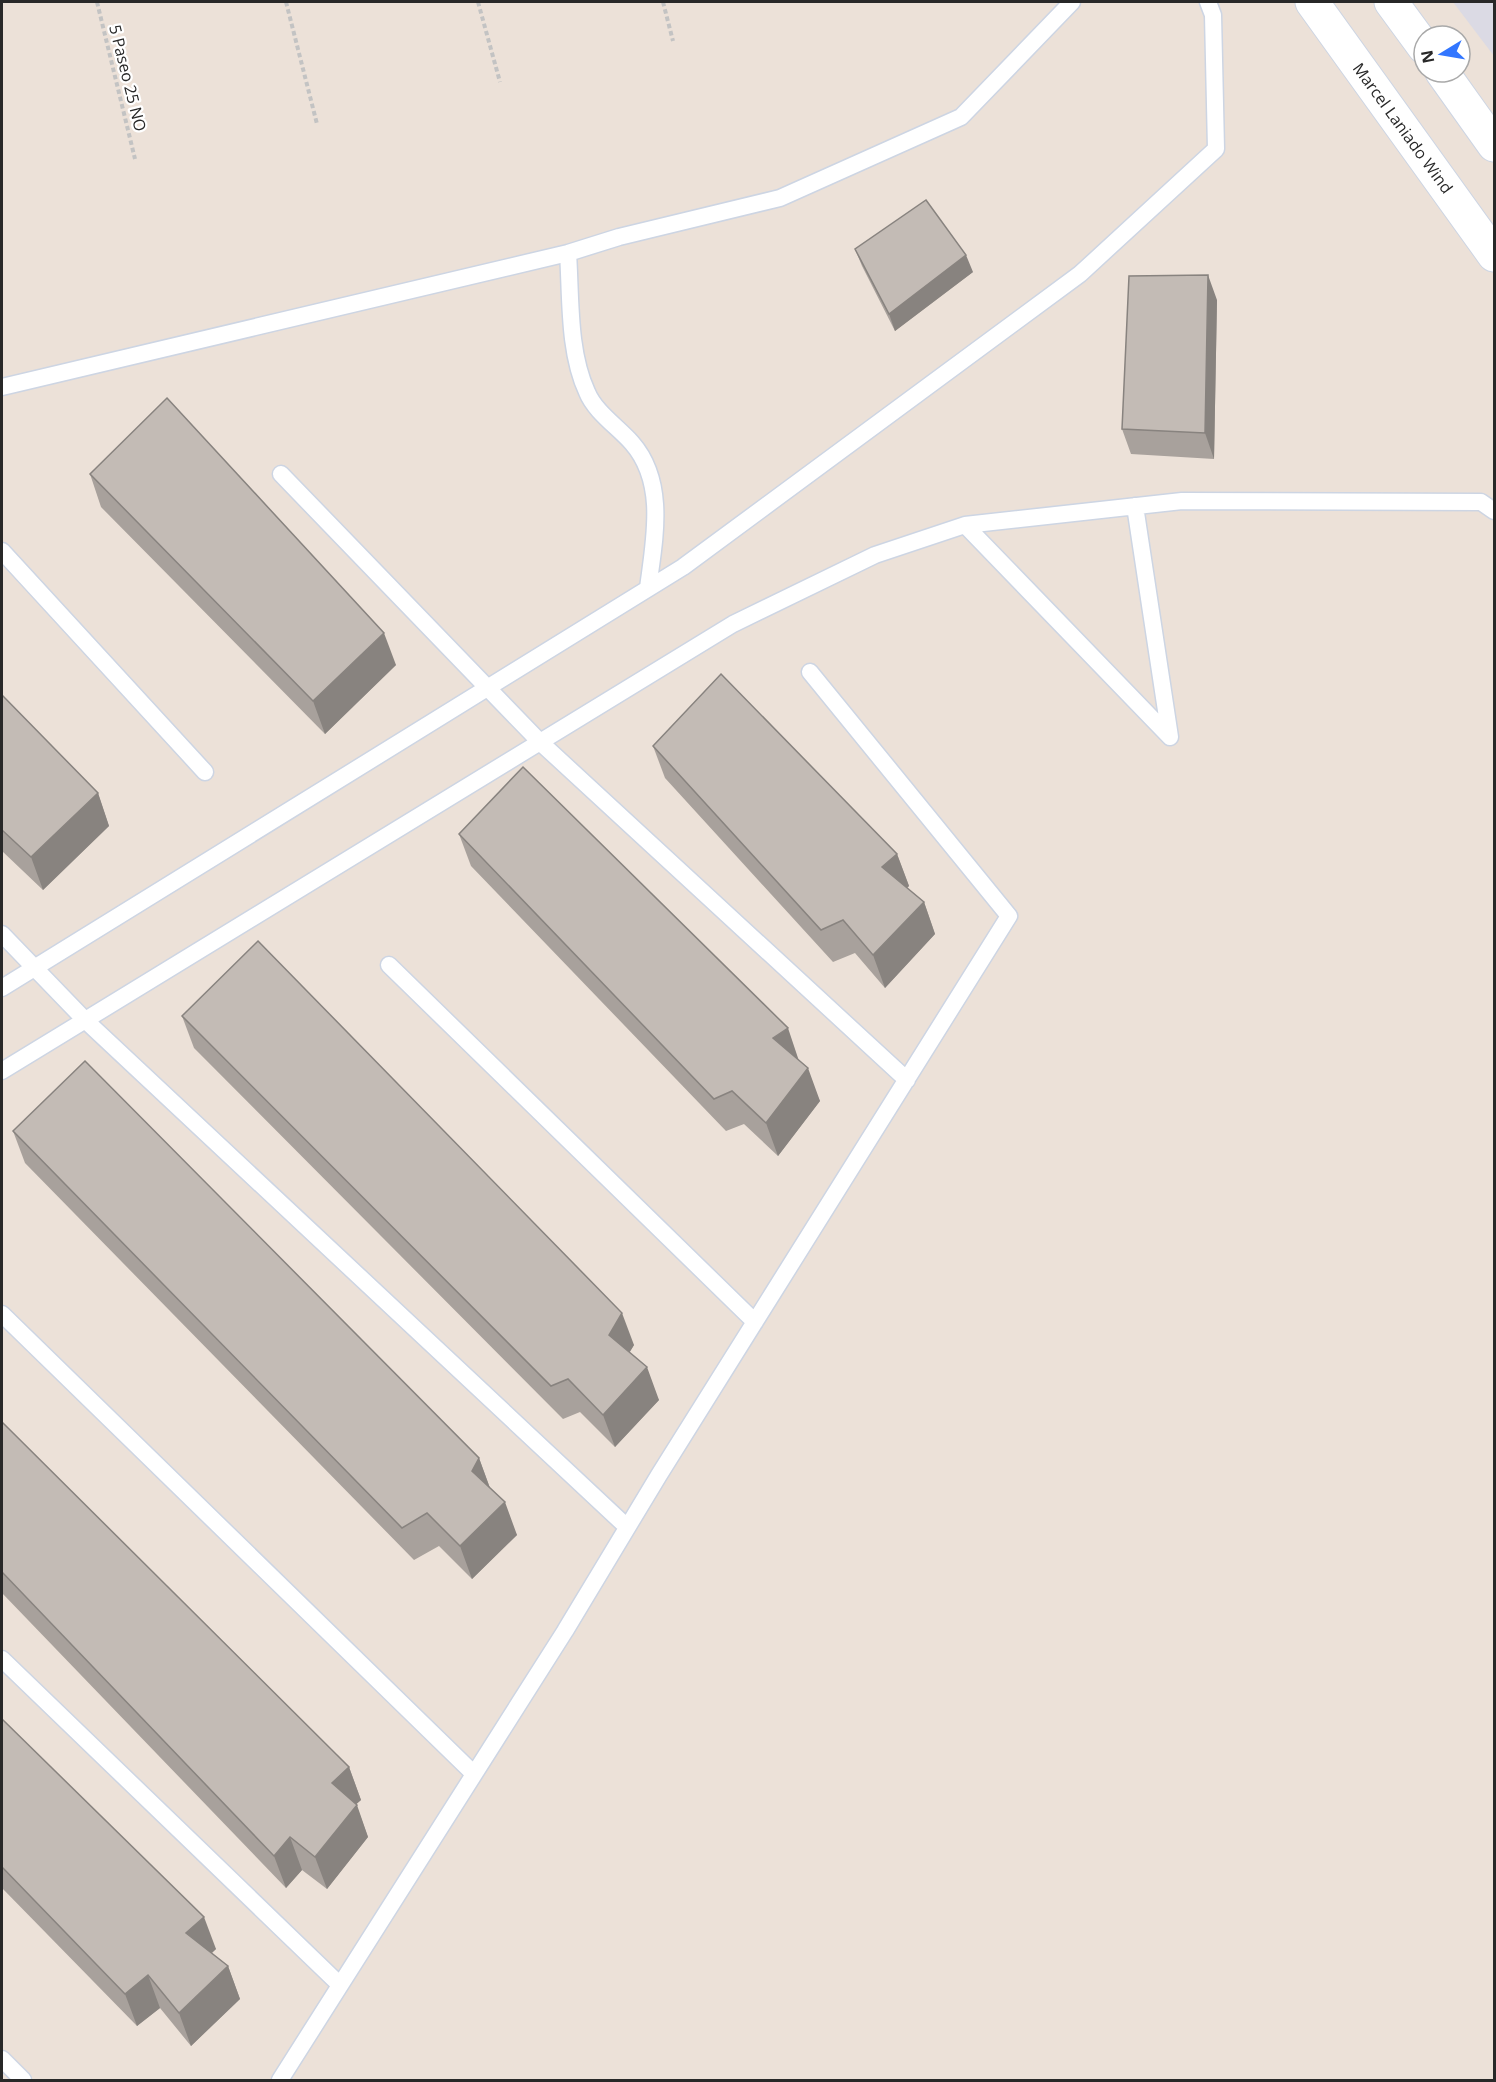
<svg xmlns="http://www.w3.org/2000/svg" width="1496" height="2082" viewBox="0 0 1496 2082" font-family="'Open Sans',sans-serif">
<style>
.industrial{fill:#dbdae4}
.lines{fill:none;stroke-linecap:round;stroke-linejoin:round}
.service-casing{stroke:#cdd5e3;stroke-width:19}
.secondary-casing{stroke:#cdd5e3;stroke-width:35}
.path{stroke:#c3c3c3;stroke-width:4;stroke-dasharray:4.5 3;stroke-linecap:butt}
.service{stroke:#fff;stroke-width:16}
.secondary{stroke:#fff;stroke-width:33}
.wall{fill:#a8a19c}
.shaded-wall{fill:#88837f}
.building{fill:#c3bbb5;stroke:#88837f;stroke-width:1.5}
.labels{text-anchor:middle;stroke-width:4.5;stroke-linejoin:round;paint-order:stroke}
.street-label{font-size:16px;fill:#282828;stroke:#fff}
</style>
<rect width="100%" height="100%" fill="#ece1d8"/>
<path class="industrial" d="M1453 2H1494V56Z"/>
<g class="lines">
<g class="service-casing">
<path id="service" d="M568 253C571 298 568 351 587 392 595 412 618 427 632 443 667 483 654 541 648 588
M2 387 568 253 619 237 780 198 961 117 1072 2
M281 474 540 742 907 1080
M1135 506 1170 737
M965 525 1170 737
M2 551 205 772
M2 934 85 1020 627 1527
M389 965 755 1322
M2 988 683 567 1080 274 1216 149 1213 15 1208 2
M2 1071 733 624 875 555 965 525 1182 501 1481 502 1494 511
M2 1314 473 1773
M2 1659 340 1985
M2 2059 23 2080
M280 2080 565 1631 659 1475 1009 916 810 672"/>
</g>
<g class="secondary-casing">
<path id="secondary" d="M1312 2 1494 255
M1391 2 1424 47
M1442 72 1494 145"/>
</g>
<path class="path" d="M97 2 135 159
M286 2 317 124
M478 2 500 82
M663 2 673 41"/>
<use href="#service" class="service"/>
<use href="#secondary" class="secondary"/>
</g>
<path class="wall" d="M855 249 973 272 895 331 862 266Z
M1217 300 1214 459 1131 454 1122 429Z
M90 474 396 665 325 734 101 507Z
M2 695 98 793 109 826 43 890 2 851Z
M653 746 897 854 909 886 907 888 924 902 935 934 885 988 855 953 833 962 665 778Z
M459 834 799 1061 820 1101 778 1156 744 1124 726 1131 471 866Z
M182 1016 634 1345 629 1353 659 1400 615 1447 580 1412 563 1419 194 1048Z
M13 1131 479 1458 490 1488 517 1535 472 1579 439 1546 414 1560 25 1163Z
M2 1422 349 1767 361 1800 356 1804 368 1837 327 1889 302 1870 286 1888 2 1593Z
M2 1719 216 1949 212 1953 228 1966 240 1999 191 2046 160 2008 137 2026 2 1888Z"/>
<path class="shaded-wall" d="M966 255 973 272 895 331 889 314Z
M1208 275 1217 300 1214 459 1205 433Z
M384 633 396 665 325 734 313 701Z
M98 793 109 826 43 890 31 857Z
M897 854 909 886 894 900 882 867Z
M924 902 935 934 885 988 873 955Z
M788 1028 799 1061 773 1038Z
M808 1068 820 1101 778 1156 766 1123Z
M622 1313 634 1345 620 1368 609 1335Z
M647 1367 659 1400 615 1447 603 1415Z
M479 1458 491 1491 472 1471Z
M505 1502 517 1535 472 1579 460 1546Z
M349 1767 361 1800 343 1816 332 1783Z
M357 1805 368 1837 327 1889 315 1857Z
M290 1837 302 1870 286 1888 274 1856Z
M204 1917 216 1949 198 1965 186 1933Z
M228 1966 240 1999 191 2046 179 2013Z
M148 1975 160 2008 137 2026 125 1994Z"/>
<path class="building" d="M926 200 966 255 889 314 855 249Z
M1208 275 1205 433 1122 429 1129 276Z
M167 398 384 633 313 701 90 474Z
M721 674 897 854 882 867 924 902 873 955 843 920 821 930 653 746Z
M2 695 98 793 31 857 2 830Z
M523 767 788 1028 773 1038 808 1068 766 1123 732 1091 714 1099 459 834Z
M258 941 622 1313 609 1335 647 1367 603 1415 568 1379 551 1386 182 1016Z
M85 1061 479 1458 472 1471 505 1502 460 1546 427 1513 402 1528 13 1131Z
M2 1422 349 1767 332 1783 357 1805 315 1857 290 1837 274 1856 2 1572Z
M2 1719 204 1917 186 1933 228 1966 179 2013 148 1975 125 1994 2 1867Z"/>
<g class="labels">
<g class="street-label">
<text transform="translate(128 78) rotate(76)" y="6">5 Paseo 25 NO</text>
<text transform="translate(1403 128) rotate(54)" y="6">Marcel Laniado Wind</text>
</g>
</g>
<rect width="1496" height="2082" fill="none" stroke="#282828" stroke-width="6"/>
<g transform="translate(1442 54) rotate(259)"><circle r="28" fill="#ffffff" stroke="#a9a9a9" stroke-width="1.5"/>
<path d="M0-4.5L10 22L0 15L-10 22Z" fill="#3276ff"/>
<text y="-9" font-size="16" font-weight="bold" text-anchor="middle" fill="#282828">N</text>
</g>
</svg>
